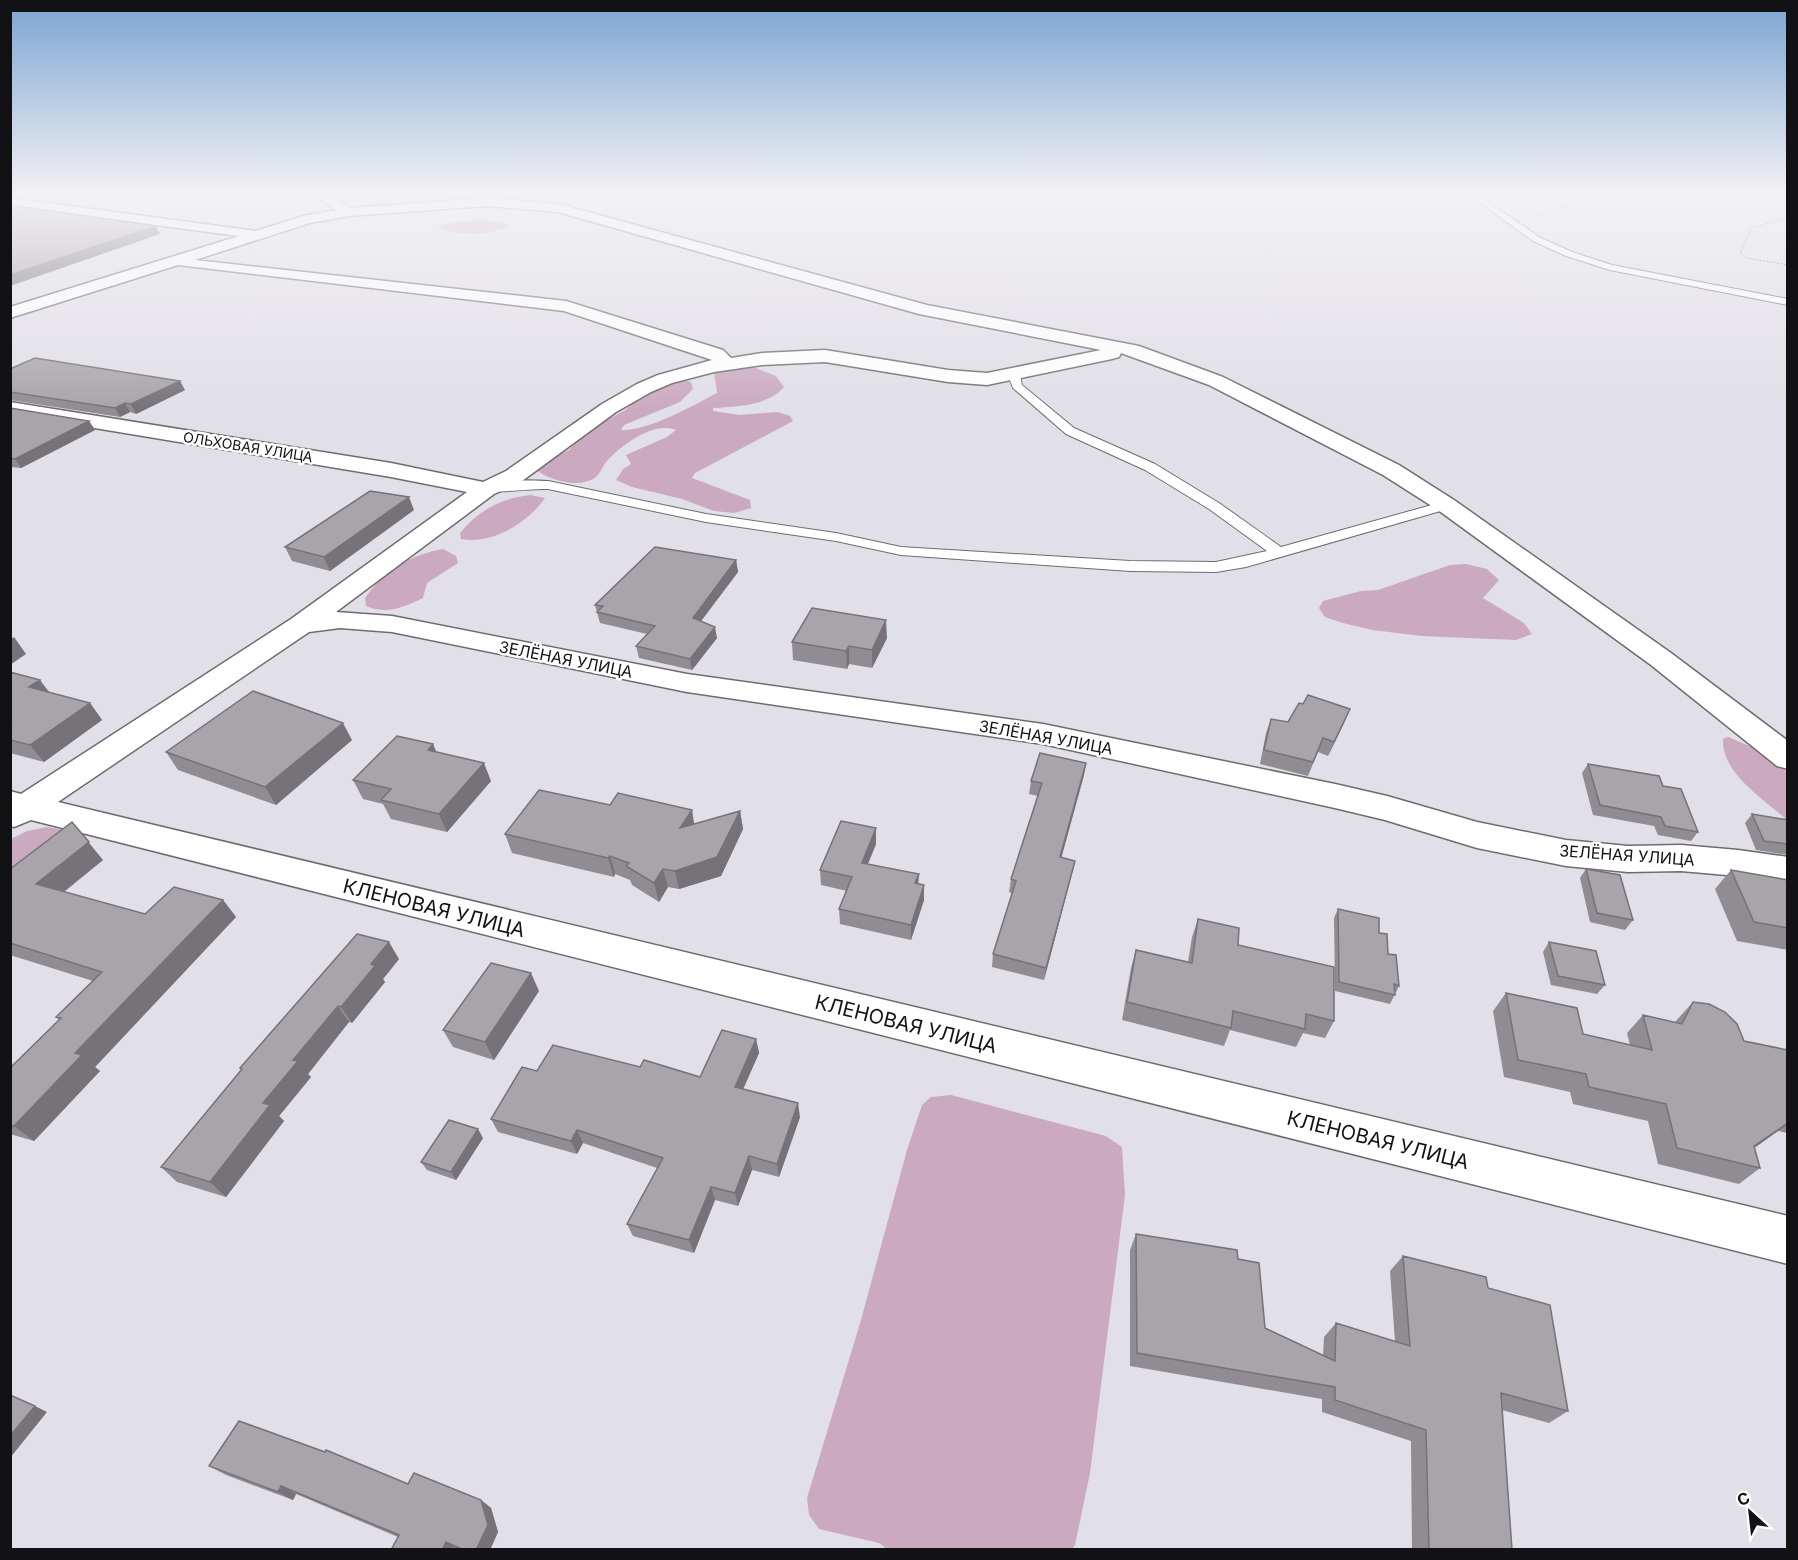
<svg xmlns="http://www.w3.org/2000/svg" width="1798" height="1560" viewBox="0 0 1798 1560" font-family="Inter,sans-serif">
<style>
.green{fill:#cbaac0}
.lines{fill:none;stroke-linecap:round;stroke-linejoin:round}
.service-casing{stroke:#6e6c73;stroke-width:2}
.minor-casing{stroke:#6e6c73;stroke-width:3}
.path{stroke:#848388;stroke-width:1.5;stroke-dasharray:1.5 2;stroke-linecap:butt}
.service{fill:#fff;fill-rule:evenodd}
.minor{fill:#fff;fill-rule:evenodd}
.wall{fill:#918c92}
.shaded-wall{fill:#767277}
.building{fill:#a9a3aa;stroke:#767277;stroke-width:1.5}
.labels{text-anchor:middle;stroke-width:5;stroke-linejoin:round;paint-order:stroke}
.far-street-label{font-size:14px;fill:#121114;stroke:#fff}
.street-label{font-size:16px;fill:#121114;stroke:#fff}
.near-street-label{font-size:20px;fill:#121114;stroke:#fff}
</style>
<rect width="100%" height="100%" fill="#e1dfe7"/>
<path class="green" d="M482 219 506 224 508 227C486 236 465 235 442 230L438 225Z
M748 365 776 376 784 387C768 406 737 406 713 408V411L740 415 778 412 790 416 793 421 695 473 692 478 750 500 751 508 734 513 714 511 682 499 632 487 616 480 623 469 631 464 626 455 667 437 676 430C653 421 622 445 607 461 602 467 600 475 593 479 576 488 550 480 536 470L547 461 569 450 583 434 625 410 645 393 681 379 691 382 693 389 680 402 624 425 621 430C649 431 692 406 717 393L714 372 728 367Z
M531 495 545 498C528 523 491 545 461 539L460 533C479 510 501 498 531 495Z
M443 549 456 556 458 563 427 583 423 598C405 607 386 615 366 606L365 598C383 572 412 554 443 549Z
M1466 564 1487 569 1499 580 1483 598 1524 623 1532 634 1516 640 1422 636 1372 630 1343 623 1325 617 1319 608 1323 601 1361 591 1378 590 1450 565Z
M1728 737 1759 750 1787 772V820C1764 799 1721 773 1723 739Z
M47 827 69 831 11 894V839L27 831Z
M951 1095 1106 1136 1122 1147 1125 1195 1090 1473 1075 1545 1072 1549H887L879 1543 819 1529 809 1515 807 1498 861 1320 907 1150 922 1105 931 1097Z"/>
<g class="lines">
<g class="service-casing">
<path id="service" d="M1465 192H1474L1539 237 1572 252 1612 265 1788 299V305L1610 270 1566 256 1533 241Z
M1014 372 1020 375 1022 385 1074 428 1155 464 1219 503 1281 547 1446 501 1453 505 1451 508 1246 567 1216 572 1130 571 901 555 836 541 706 522 548 489C534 488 485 495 479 489 490 479 532 480 548 481L706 514 836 533 901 547 1130 561 1216 562 1267 551 1209 509 1145 470 1066 434 1013 388 1008 375Z"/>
</g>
<g class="minor-casing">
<path id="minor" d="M308 192H324L351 208 487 198 559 204 927 305 1139 346 1223 377 1399 465 1454 500 1671 653 1788 741V769L1777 766 1651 665 1438 510 1383 475 1209 385 1121 353 1119 357 1112 359 987 385 948 382 825 362 762 365 714 372 672 383 651 392 616 412 522 481 494 494 336 612 392 616 687 674 1043 724 1335 784 1387 796 1477 822 1566 840 1628 846 1681 845 1738 850 1788 857V885L1738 876 1681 871 1628 872 1566 866 1477 848 1385 820 1335 808 1043 744 687 692 392 632 340 628 309 632 58 802 1788 1216V1264L31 820 14 827 10 826V791L21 794 291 619 467 492 391 477 10 414V402L391 463 483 482 506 471 602 404 637 384 658 375 712 360 564 311 178 265 10 318V307L239 236 10 206V198L256 231 303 216 336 210ZM487 206 558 212 919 314 1101 350 987 373 948 370 825 350 762 353 731 358 723 350 566 301 195 260 310 223 349 216Z"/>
</g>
<path class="path" d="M1784 192 1788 193
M1540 215 1602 192
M1788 217 1751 228 1740 253 1747 258 1788 265"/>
<use href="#service" class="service"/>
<use href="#minor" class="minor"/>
</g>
<path class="wall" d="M10 369 185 390 136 414 130 412 120 417 10 400Z
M10 408 89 421 95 430 21 468 10 467Z
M414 510 330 571 292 561 285 547Z
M736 560 738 572 701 621 717 638 692 670 639 658 636 646 647 634 600 623 595 605Z
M887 638 872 668 849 664 847 669 793 660 792 642Z
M10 672 49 692 90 703 102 720 44 762 10 753Z
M1271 719 1288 722 1344 723 1328 756 1318 752 1308 776 1260 764 1266 733Z
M352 740 276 805 178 770 166 752Z
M433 744 436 752 491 781 447 832 391 819 383 804 363 799 353 780Z
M1588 764 1663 786 1698 832 1691 841 1658 835 1654 826 1593 815 1582 773Z
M1084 775 1061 858 1075 861 1072 873 1044 980 992 967 993 954 1012 893 1009 892 1011 879 1038 796 1029 794 1031 781Z
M740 811 743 829 721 876 679 889 668 887 659 902 632 885 630 880 615 874 614 877 512 853 505 834 694 824Z
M1752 814 1788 820V855L1756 850 1745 823Z
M876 844 868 864 919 884 924 900 911 940 840 924 839 909 847 891 821 885 820 870Z
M103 860 64 892 145 914 223 900 236 917 95 1067 100 1071 34 1141 10 1134V1068L59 1020 56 1017 93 981 10 955V869Z
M1586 869 1633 920 1625 930 1590 922 1580 878Z
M1731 870 1788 880V950L1737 941 1715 889Z
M1338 909 1379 933 1399 986 1390 1004 1335 991 1334 918Z
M1198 919 1238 945 1334 1021 1325 1038 1303 1033 1296 1047 1230 1030 1224 1046 1122 1020 1131 968 1136 950 1188 962 1192 937Z
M1549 942 1605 985 1597 994 1551 985 1543 952Z
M399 959 383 979 385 982 352 1023 349 1022 308 1074 311 1077 279 1116 284 1121 226 1197 177 1182 161 1167 241 1070 240 1068Z
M539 991 494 1060 453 1047 443 1030Z
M1506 993 1583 1034 1630 1045 1627 1033 1643 1015 1675 1022 1693 1002 1744 1041 1788 1050V1133L1778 1131 1754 1148 1760 1168 1739 1184 1658 1164 1648 1121 1573 1104 1570 1092 1504 1077 1493 1011Z
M756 1039 759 1053 743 1089 800 1117 779 1177 752 1170 738 1206 715 1200 694 1253 633 1236 627 1224 657 1168 583 1143 577 1154 498 1132 491 1119 537 1071 640 1067 700 1077Z
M483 1138 456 1180 427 1170 421 1162Z
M1136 1234 1238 1259 1265 1328 1323 1356 1324 1337 1336 1323 1395 1342 1390 1271 1403 1256 1488 1288 1568 1411 1549 1423 1502 1410 1512 1550H1412L1411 1441 1322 1412V1399L1130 1366V1250Z
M209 1466 408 1484 481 1500 491 1508 498 1532 490 1550H391L398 1537 296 1494 293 1500 226 1475Z"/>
<path class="shaded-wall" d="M156 226 160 234 10 286V275Z
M180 381 185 390 136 414 131 404Z
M125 403 130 412 120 417 115 408Z
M89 421 95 430 21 468 15 459Z
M409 497 414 510 330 571 324 557Z
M736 560 738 572 695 629 693 618Z
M886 620 887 638 872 668V650Z
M715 627 717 638 692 670 690 659Z
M14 637 26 654 10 665V640Z
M849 646V664L847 669 846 651Z
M40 680 52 696 29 687Z
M90 703 102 720 44 762 30 745Z
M1350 709 1344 723 1328 756 1334 742Z
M343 723 352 740 276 805 265 787Z
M433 744 441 763 428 750Z
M484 763 491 781 447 832 439 814Z
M1086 763 1084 775 1058 870 1060 857Z
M692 810 695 829 680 828Z
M740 811 743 829 721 876 679 889 675 871Z
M72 822 103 860 52 901 36 884Z
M876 828V844L862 878V863Z
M610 856 615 874 614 877 608 858Z
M1075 861 1072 873 1044 980 1046 968Z
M663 869 668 887 659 902 654 883Z
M919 874 918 889 915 883Z
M924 885V900L911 940V925Z
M223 900 236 917 95 1067 100 1071 34 1141 14 1126 75 1053Z
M389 942 399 959 383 979 385 982 352 1023 341 1007 371 964Z
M531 973 539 991 494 1060 485 1042Z
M338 1006 349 1022 308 1074 311 1077 279 1116 284 1121 226 1197 210 1182 293 1060Z
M756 1039 759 1053 738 1101 735 1087Z
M798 1103 800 1117 779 1177 777 1164Z
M1788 1123V1124L1778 1131 1733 1163 1754 1146Z
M478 1129 483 1138 456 1180 451 1172Z
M577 1130 583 1143 577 1154 571 1141Z
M749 1156 752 1170 738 1206 735 1193Z
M711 1187 715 1200 694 1253 689 1240Z
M35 1406 47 1412 10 1458V1436Z
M281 1486 296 1494 293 1500 278 1492Z
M481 1500 491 1508 498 1532 490 1550H476Z
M446 1542 457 1549V1550H442Z"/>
<path class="building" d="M10 205 156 226 10 275Z
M35 358 180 381 131 404 125 403 115 408 10 392V369Z
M10 408 89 421 15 459 10 458Z
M370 491 409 497 324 557 285 547Z
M655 547 736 560 693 618 715 627 690 659 636 646 655 626 597 612 603 606 595 605Z
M812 608 886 620 872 650 849 646 846 651 792 642Z
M10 672 40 680 29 687 90 703 30 745 10 740V723L12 722H10Z
M253 691 343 723 265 787 166 752Z
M1308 695 1350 709 1334 742 1323 738 1313 762 1264 750 1271 719 1288 722 1299 703 1303 704Z
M397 736 433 744 428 750 484 763 439 814 381 800 391 789 353 780Z
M1040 753 1086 763 1060 857 1075 861 1046 968 993 954 1016 881 1011 879 1042 783 1031 781Z
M1588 764 1659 776 1663 786 1681 789 1698 832 1665 826 1661 817 1600 805Z
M539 790 610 805 618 793 692 810 680 828 740 811 717 857 675 871 663 869 654 883 626 866 629 863 610 856 608 858 505 834Z
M1752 814 1788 820V844L1764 841Z
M841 821 876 828 862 863 919 874 915 883 924 885 911 925 839 909 852 877 820 870Z
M72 822 89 842 36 884 145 914 174 887 223 900 75 1053 82 1055 14 1126 10 1125V1068L61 1018 56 1017 102 972 10 943V869Z
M1586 869 1620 875 1633 920 1597 913Z
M1731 870 1788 880V928L1754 922Z
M1338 909 1379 918V933L1387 934 1388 954 1396 955 1399 986 1394 984 1395 995 1339 982Z
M1198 919 1239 928 1238 945 1334 967V1021L1306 1014 1305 1029 1233 1011 1231 1028 1127 1002 1136 950 1192 963Z
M357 934 389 942 371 964 375 966 341 1007 338 1006 293 1060 298 1061 263 1103 270 1105 210 1182 161 1167 242 1069 240 1068Z
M1549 942 1596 951 1605 985 1558 976Z
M491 963 531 973 485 1042 443 1030Z
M1506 993 1577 1008 1583 1034 1652 1050 1643 1015 1682 1024 1693 1002 1709 1004 1725 1012 1737 1024 1744 1041 1788 1050V1123L1754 1146 1760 1168 1677 1148 1666 1104 1589 1087 1586 1074 1518 1060Z
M722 1030 756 1039 735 1087 798 1103 777 1164 749 1156 735 1193 711 1187 689 1240 627 1224 663 1158 577 1130 571 1141 491 1119 522 1067 537 1071 553 1045 640 1067 644 1060 700 1077Z
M449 1120 478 1129 451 1172 421 1162Z
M1136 1234 1237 1250 1238 1259 1259 1263 1265 1328 1335 1361 1336 1323 1410 1346 1403 1256 1486 1277 1488 1288 1550 1305 1568 1411 1501 1393 1512 1550H1429L1426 1430 1335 1400V1387L1137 1353Z
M10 1395 35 1406 10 1436Z
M239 1421 325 1452 326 1450 408 1484 414 1473 481 1500 488 1525 476 1550H464L446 1542 442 1550H391L399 1535 281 1486 278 1492 209 1466Z"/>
<linearGradient id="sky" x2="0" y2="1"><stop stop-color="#7ba4d2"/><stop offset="0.47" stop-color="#f2f1f4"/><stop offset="1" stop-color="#f2f1f4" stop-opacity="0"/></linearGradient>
<rect width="1798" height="410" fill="url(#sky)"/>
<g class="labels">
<g class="far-street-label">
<text transform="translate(248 447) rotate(9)" y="5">ОЛЬХОВАЯ УЛИЦА</text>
</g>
<g class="street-label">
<text transform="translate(566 659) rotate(11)" y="6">ЗЕЛЁНАЯ УЛИЦА</text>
<text transform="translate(1046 737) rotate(10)" y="6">ЗЕЛЁНАЯ УЛИЦА</text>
<text transform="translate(1627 855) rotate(4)" y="6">ЗЕЛЁНАЯ УЛИЦА</text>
</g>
<g class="near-street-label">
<text transform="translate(434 908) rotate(14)" y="7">КЛЕНОВАЯ УЛИЦА</text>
<text transform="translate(906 1024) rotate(14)" y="7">КЛЕНОВАЯ УЛИЦА</text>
<text transform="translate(1378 1140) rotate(14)" y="7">КЛЕНОВАЯ УЛИЦА</text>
</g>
</g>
<rect width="1798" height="1560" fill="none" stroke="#121114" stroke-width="24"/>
<g transform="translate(1750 1512) rotate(333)" stroke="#ffffff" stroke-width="4.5" paint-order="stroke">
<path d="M0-4.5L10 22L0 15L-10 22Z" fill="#121114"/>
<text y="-9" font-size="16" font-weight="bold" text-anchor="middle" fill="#121114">С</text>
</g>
</svg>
